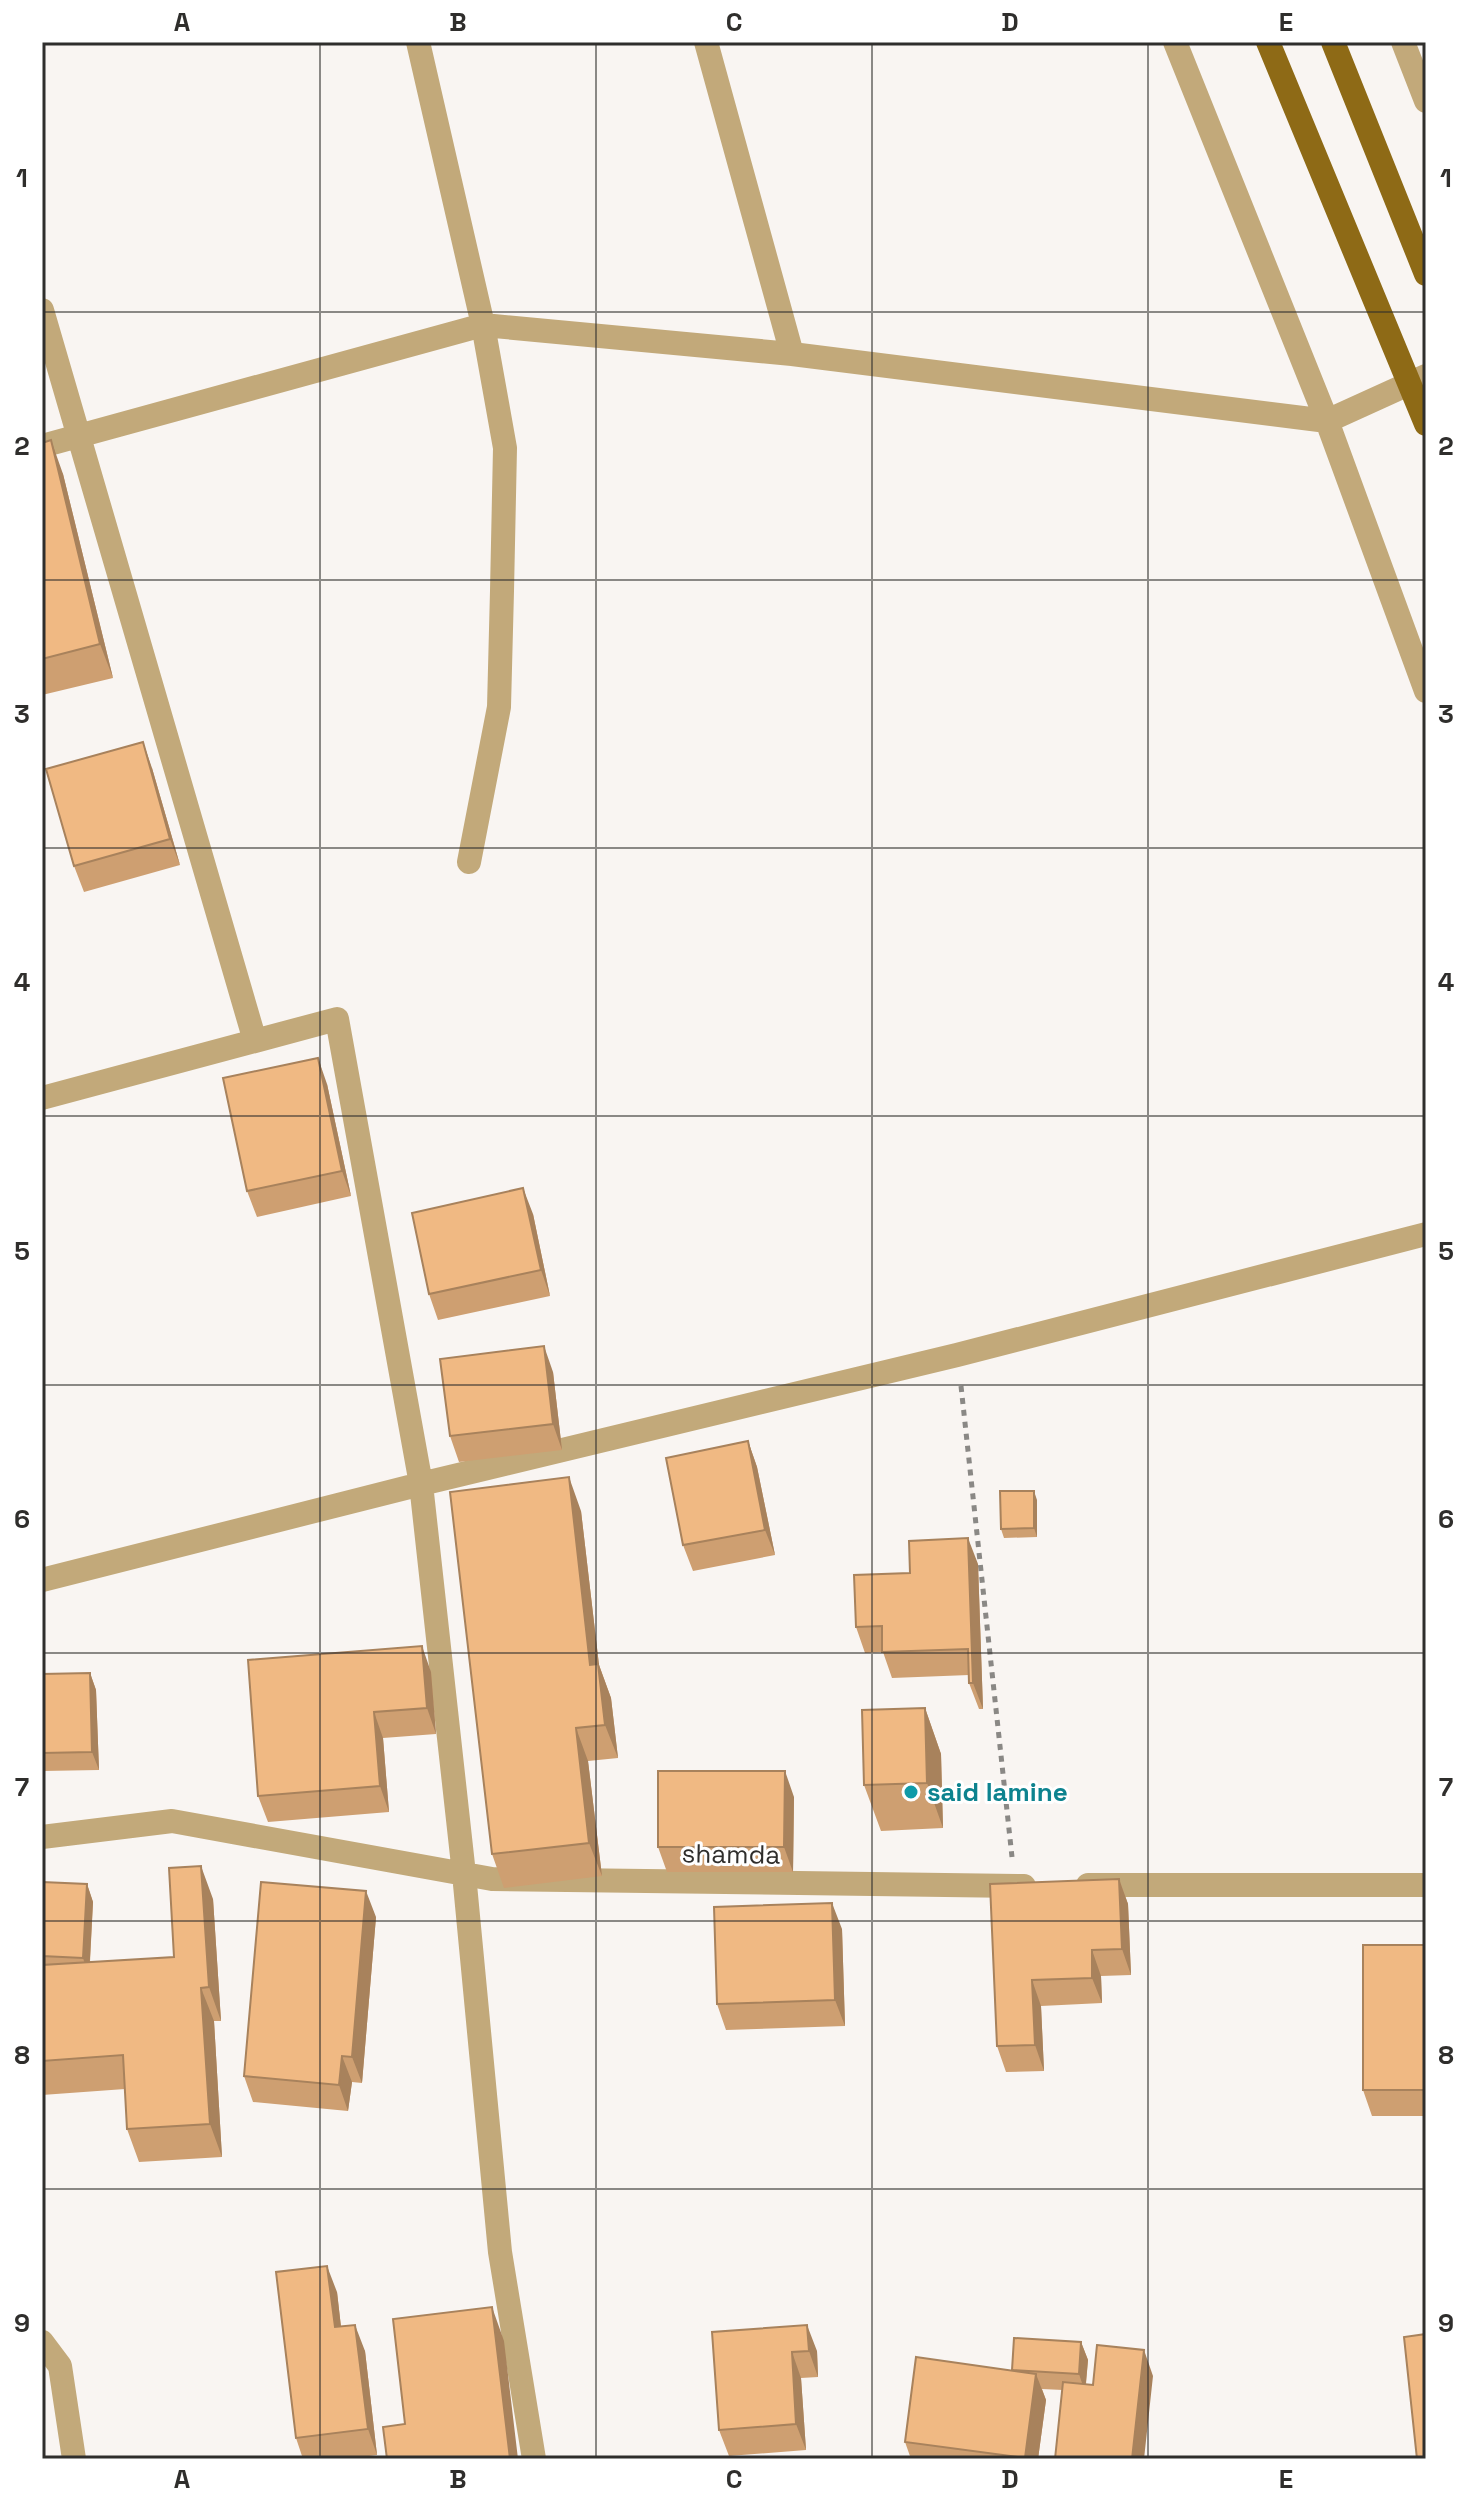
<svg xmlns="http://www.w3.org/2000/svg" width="1468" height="2501" viewBox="0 0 1468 2501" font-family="'Space Grotesk',sans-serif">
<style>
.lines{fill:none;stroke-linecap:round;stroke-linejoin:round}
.path{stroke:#8a8885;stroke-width:5;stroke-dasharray:6 6;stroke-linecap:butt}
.street{stroke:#c2a97a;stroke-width:24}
.primary{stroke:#8e6a16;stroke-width:24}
.wall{fill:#ce9f71}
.shaded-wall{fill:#a8825c}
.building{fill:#f0b983;stroke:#a8825c;stroke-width:2}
.grid{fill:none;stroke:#2f2e2c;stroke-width:2;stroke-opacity:0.55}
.culture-dot{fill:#0f9aa8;stroke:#fff;stroke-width:3}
.labels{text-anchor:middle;stroke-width:6;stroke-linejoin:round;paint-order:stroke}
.culture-label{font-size:26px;font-weight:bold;fill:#0d838f;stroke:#fff;text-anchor:start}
.street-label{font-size:26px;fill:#2f2e2c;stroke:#fff}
.neatline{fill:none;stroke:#2f2e2c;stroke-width:3}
.grid-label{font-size:26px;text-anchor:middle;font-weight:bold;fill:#2f2e2c}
</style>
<rect width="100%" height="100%" fill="#f9f5f2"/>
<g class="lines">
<path class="path" d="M961 1386 1012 1857"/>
<path class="street" d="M418 42 483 325 792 354 1327 421 1426 376
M706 42 792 354
M1175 42 1327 421 1426 691
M1403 42 1426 101
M42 310 255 1041
M42 446 483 325 505 448 502 591 499 707 469 862
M42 1098 337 1019 421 1484 464 1874 500 2252 534 2459
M42 1580 421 1484 957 1355 1426 1234
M42 1837 172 1821 492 1879 1024 1886
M1088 1885H1426
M42 2342 60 2366 74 2459"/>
<path class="primary" d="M1268 42 1426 424
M1333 42 1426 274"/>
</g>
<path class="wall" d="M42 443 63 474 113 678 42 695Z
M152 768 180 865 84 892 74 866Z
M327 1084 351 1196 257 1217 247 1191Z
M533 1214 550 1296 438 1320 429 1294Z
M553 1372 562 1450 459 1462 450 1436Z
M748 1441 757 1467 775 1555 693 1571 683 1545Z
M1037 1500V1537L1004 1538 1001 1529Z
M581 1511 599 1665 611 1698 618 1758 588 1761 602 1876 504 1888 492 1854Z
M978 1564 983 1709H979L969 1683V1675L892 1678 883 1652 865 1653 856 1627 910 1573Z
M248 1660 431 1672 436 1734 383 1738 389 1812 268 1822 258 1796Z
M90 1673 96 1690 99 1770 42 1771V1674Z
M925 1708 941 1754 943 1828 881 1831 864 1785Z
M794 1797 793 1872H667L658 1847Z
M1119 1879 1128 1904 1131 1975 1101 1976 1102 2003 1041 2006 1044 2071 1006 2072 997 2046 990 1884Z
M42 1882 87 1884 93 1902 90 1962 174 1957 213 1899 221 2021H214L222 2157 139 2162 127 2129 125 2089 42 2095Z
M376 1917 362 2083 352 2082 348 2111 253 2102 244 2076Z
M842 1929 845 2026 726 2030 717 2004Z
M1426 1945V2116H1372L1363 2090Z
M337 2292 341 2327 365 2351 377 2455 346 2459H303L296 2438Z
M712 2332 817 2351 818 2377 801 2378 806 2450 729 2456 719 2430Z
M1081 2342 1088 2360 1086 2384 1093 2385 1153 2376 1063 2390 1042 2389 1046 2400 1038 2459H911L905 2442 1013 2371Z"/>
<path class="shaded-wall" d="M51 440 63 474 113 678 100 644Z
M143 742 152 768 180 865 170 839Z
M318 1058 327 1084 351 1196 342 1171Z
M523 1188 533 1214 550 1296 541 1270Z
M544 1346 553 1372 562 1450 553 1424Z
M748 1441 757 1467 775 1555 765 1530Z
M569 1477 581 1511 599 1665 611 1698 618 1758 605 1725 590 1665Z
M1034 1491 1037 1500V1537L1034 1528Z
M968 1538 978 1564 983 1709 973 1683Z
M422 1646 431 1672 436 1734 427 1708Z
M90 1673 96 1690 99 1770 92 1752Z
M925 1708 941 1754 943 1828 927 1783Z
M374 1712 383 1738 389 1812 380 1786Z
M576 1728 588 1761 602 1876 589 1843Z
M785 1771 794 1797 793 1872 784 1847Z
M201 1866 213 1899 221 2021 209 1987Z
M1119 1879 1128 1904 1131 1975 1122 1949Z
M87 1884 93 1902 89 1976 83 1958Z
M366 1891 376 1917 362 2083 352 2057Z
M832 1903 842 1929 845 2026 835 2000Z
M1092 1950 1101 1976 1102 2003 1092 1978Z
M1032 1980 1041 2006 1044 2071 1035 2045Z
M201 1988 214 2021 222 2157 210 2124Z
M342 2056 352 2082 348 2111 339 2085Z
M327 2266 337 2292 344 2353 335 2327Z
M492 2307 504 2341 518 2459H510Z
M355 2325 365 2351 377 2455 368 2429Z
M807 2325 817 2351 818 2377 809 2351Z
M1081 2342 1088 2360 1085 2392 1079 2374Z
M1144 2350 1153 2376 1144 2459H1132Z
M792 2352 801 2378 806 2450 796 2424Z
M1036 2374 1046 2400 1038 2459H1025Z"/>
<path class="building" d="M51 440 100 644 42 659V443Z
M143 742 170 839 74 866 46 769Z
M318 1058 342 1171 247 1191 223 1078Z
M523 1188 541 1270 429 1294 412 1213Z
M544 1346 553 1424 450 1436 440 1359Z
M748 1441 765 1530 683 1545 666 1458Z
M569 1477 590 1665 598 1664 605 1725 576 1728 589 1843 492 1854 450 1492Z
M1000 1491H1034V1528L1001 1529Z
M968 1538 973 1683H969L968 1649 882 1652V1626L856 1627 854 1575 910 1573 909 1541Z
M422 1646 427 1708 374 1712 380 1786 258 1796 248 1660Z
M90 1673 92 1752 42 1753V1674Z
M925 1708 927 1783 864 1785 862 1710Z
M658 1771H785L784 1847H658Z
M201 1866 209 1987 201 1988 210 2124 127 2129 123 2055 42 2061V1965L174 1957 169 1868Z
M1119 1879 1122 1949 1092 1950V1978L1032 1980 1035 2045 997 2046 990 1884Z
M42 1882 87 1884 83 1958 42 1956Z
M261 1882 366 1891 352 2057 342 2056 339 2085 244 2076Z
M832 1903 835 2000 717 2004 714 1907Z
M1363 1945H1426V2090H1363Z
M327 2266 335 2327 355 2325 368 2429 296 2438 276 2272Z
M492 2307 510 2459H387L383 2427 405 2424 393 2319Z
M807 2325 809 2351 792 2352 796 2424 719 2430 712 2332Z
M1426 2334V2459H1417L1404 2337Z
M1014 2338 1081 2342 1079 2374 1012 2370Z
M1097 2345 1144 2350 1132 2459H1055L1063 2382 1093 2385Z
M916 2357 1036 2374 1025 2458 905 2442Z"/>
<path class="grid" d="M320 42V2459M596 42V2459M872 42V2459M1148 42V2459M42 312H1426M42 580H1426M42 848H1426M42 1116H1426M42 1385H1426M42 1653H1426M42 1921H1426M42 2189H1426"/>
<circle class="culture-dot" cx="911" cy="1792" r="8"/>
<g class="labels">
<g class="culture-label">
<text x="927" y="1801">said lamine</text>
</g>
<g class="street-label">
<text transform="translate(731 1854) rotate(1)" y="9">shamda</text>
</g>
</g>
<rect width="1468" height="2501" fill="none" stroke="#ffffff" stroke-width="88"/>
<rect x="44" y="44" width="1380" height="2413" class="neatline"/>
<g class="grid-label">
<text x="182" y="31">A</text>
<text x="458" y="31">B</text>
<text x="734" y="31">C</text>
<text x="1010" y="31">D</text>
<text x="1286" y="31">E</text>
<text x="22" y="187">1</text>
<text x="1446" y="187">1</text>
<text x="22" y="455">2</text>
<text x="1446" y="455">2</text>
<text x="22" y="723">3</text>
<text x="1446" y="723">3</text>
<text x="22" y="991">4</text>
<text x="1446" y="991">4</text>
<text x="22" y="1260">5</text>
<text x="1446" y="1260">5</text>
<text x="22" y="1528">6</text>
<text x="1446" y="1528">6</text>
<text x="22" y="1796">7</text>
<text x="1446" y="1796">7</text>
<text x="22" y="2064">8</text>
<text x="1446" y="2064">8</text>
<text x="22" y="2332">9</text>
<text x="1446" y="2332">9</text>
<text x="182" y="2488">A</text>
<text x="458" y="2488">B</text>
<text x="734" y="2488">C</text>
<text x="1010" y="2488">D</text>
<text x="1286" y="2488">E</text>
</g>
</svg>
